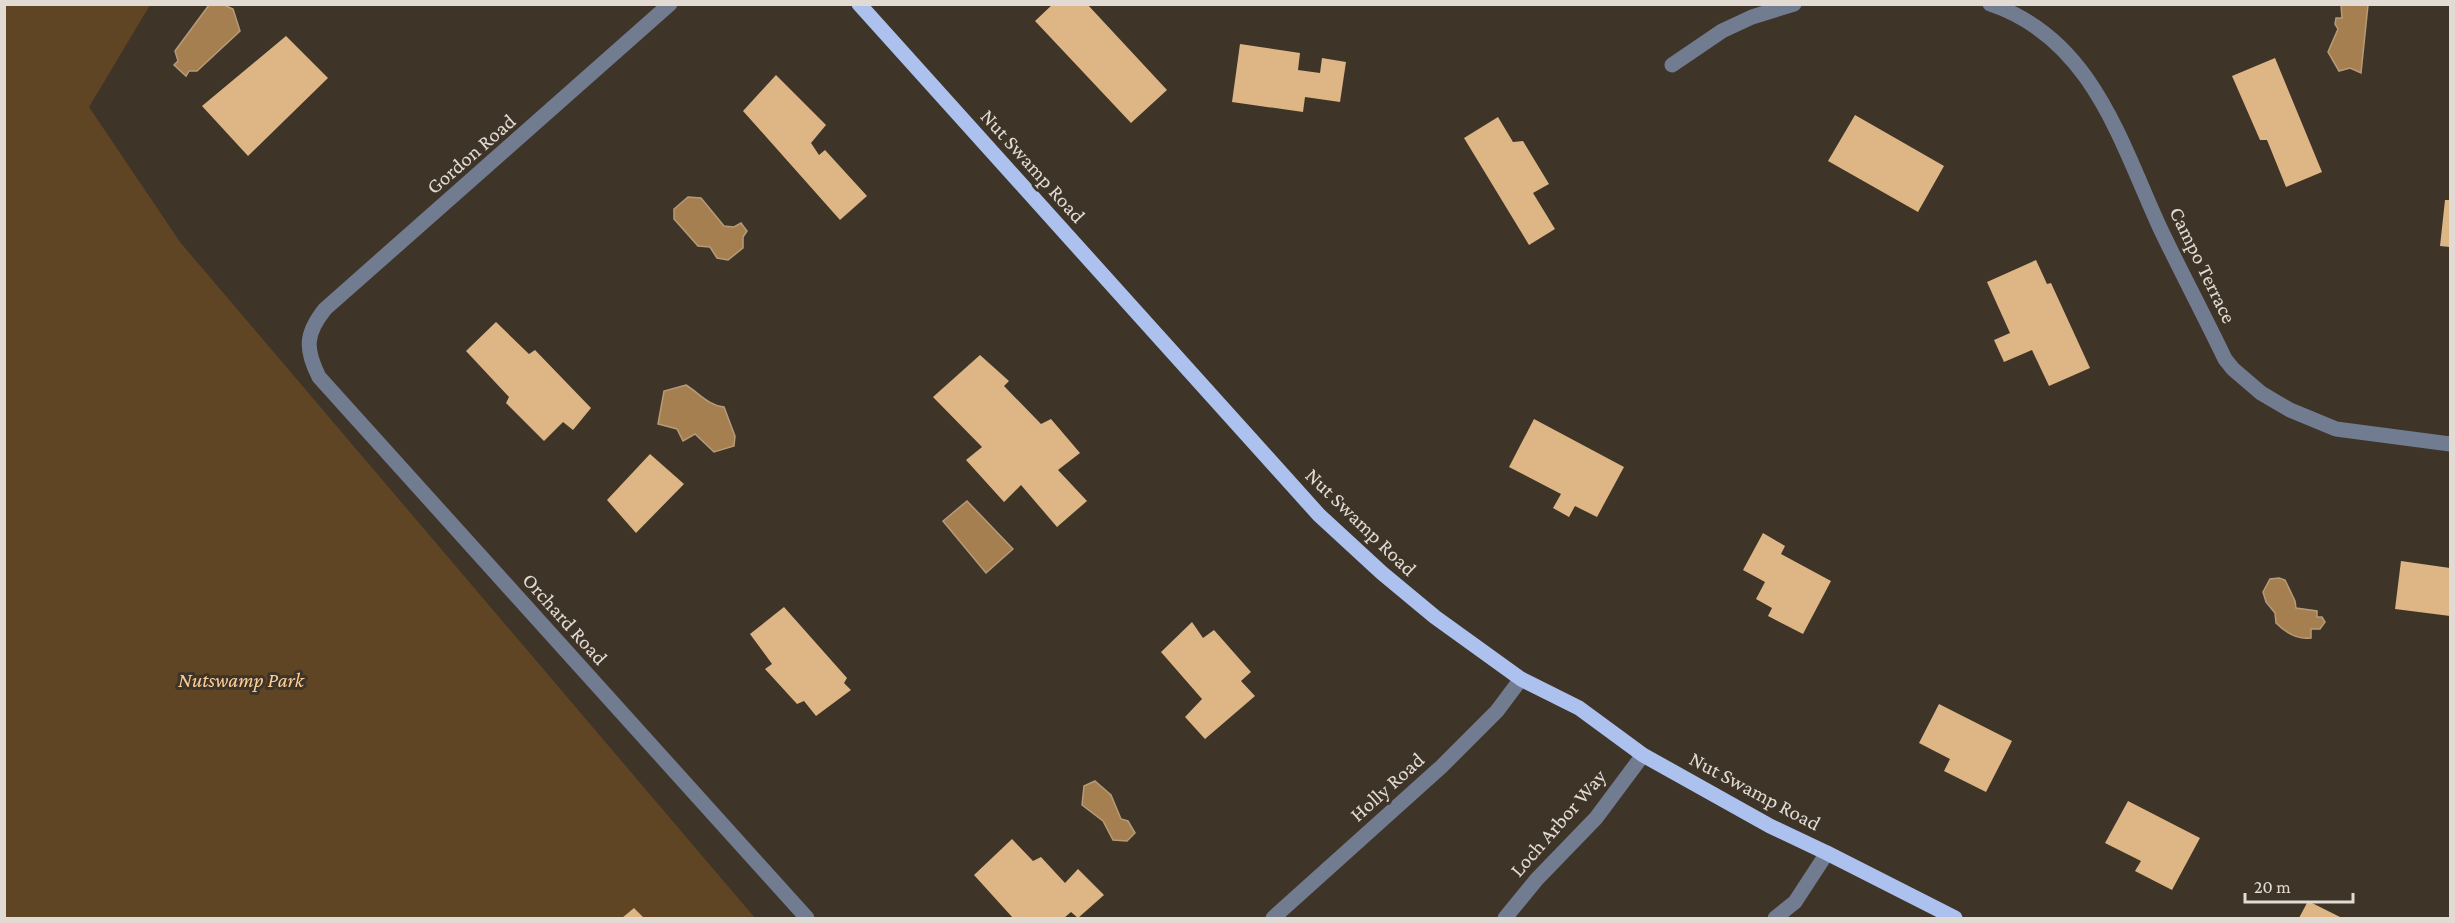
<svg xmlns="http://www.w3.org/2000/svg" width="2455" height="923" viewBox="0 0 2455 923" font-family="'Crimson Pro',serif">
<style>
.green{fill:#604524}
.water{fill:#a57f50;stroke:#b79b78;stroke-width:1.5}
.building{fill:#deb685}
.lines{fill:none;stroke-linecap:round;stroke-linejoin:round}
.minor{stroke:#717c91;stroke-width:15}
.major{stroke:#acc1ee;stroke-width:15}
.labels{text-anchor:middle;stroke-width:6;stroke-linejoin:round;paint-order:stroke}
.street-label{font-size:21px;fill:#e2dbd4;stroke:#3e3428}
.park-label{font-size:21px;font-style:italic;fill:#fcce97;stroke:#3e3428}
</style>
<rect width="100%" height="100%" fill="#3e3428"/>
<path class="green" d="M5 5H150L89 107 180 242 755 918H5Z"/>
<path class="water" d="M209 5H224L233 9 240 31 197 71H189L186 76 174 65 178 61 175 51Z
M2341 5H2368L2361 73 2350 68 2339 71 2328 52 2338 29 2335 24 2336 18H2342Z
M688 197 701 198 724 226 734 227 741 223 747 231 743 237V248L728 260 717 258 710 247 698 246 674 219V209Z
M686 385C699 393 709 406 724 407L735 436 734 446 714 452 695 434 683 441 677 429 658 424 664 391Z
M967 501 1013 549 986 573 943 521Z
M2279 578 2285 580 2295 601 2296 608 2317 611V617H2322L2325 622 2320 629H2311V638C2297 640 2285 632 2276 623L2275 613 2266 602 2263 592 2270 579Z
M1095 781 1111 795 1121 819 1128 821 1135 833 1127 841 1113 840 1103 821 1082 805 1084 786Z"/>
<path class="building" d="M1053 4H1087L1167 90 1131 123 1035 21Z
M286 36 328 78 248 156 202 106Z
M1240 44 1300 53 1298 70 1320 73 1322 58 1346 62 1340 102 1305 97 1303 112 1232 102Z
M2275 58 2322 172 2286 187 2267 140H2260L2232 76Z
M776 75 826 125 811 143 819 155 825 150 867 196 840 220 743 111Z
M1855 115 1944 166 1918 212 1828 161Z
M1498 117 1513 142 1523 141 1549 184 1533 193 1555 229 1529 245 1464 138Z
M2445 200H2450V247L2440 246Z
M2036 260 2047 284 2051 283 2090 368 2049 386 2032 350 2004 362 1994 340 2010 333 1987 282Z
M496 322 529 354 535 350 591 408 573 430 563 422 544 441 506 403 509 397 466 351Z
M980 355 1009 381 1004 386 1041 424 1051 419 1080 453 1058 470 1087 501 1057 527 1021 485 1004 502 966 460 982 447 933 397Z
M1534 419 1624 467 1597 517 1575 506 1569 517 1553 508 1561 494 1509 467Z
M650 454 684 484 636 533 607 500Z
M1763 533 1785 546 1781 554 1831 581 1803 634 1768 616 1772 608 1756 599 1765 582 1743 570Z
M2401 561 2450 568V616L2395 609Z
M784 607 847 678 844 683 851 690 816 716 804 701 797 704 765 669 772 664 750 634Z
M1192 622 1203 638 1214 630 1251 672 1241 681 1255 696 1205 739 1185 717 1202 699 1161 652Z
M1939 704 2012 741 1986 792 1944 771 1950 759 1919 743Z
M2128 801 2200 838 2172 890 2135 871 2141 861 2105 843Z
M1012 839 1033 861 1041 857 1065 883 1078 869 1104 895 1078 918 1071 912 1064 918H1013L974 875Z
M2308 901 2342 918H2299Z
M634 908 644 918H622Z"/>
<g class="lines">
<path class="minor" d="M670 4 325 309C305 334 305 349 319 377L807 918
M1990 4C2092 38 2120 141 2160 228 2181 272 2204 315 2225 359L2233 369 2261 393 2290 410 2336 429 2450 444
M1672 65 1722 31 1752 17 1794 4
M1273 918 1441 767 1497 711 1521 679
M1505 918 1537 879 1596 818 1643 755
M1775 918 1795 902 1827 853"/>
<path class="major" d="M859 4 1319 515 1382 573 1435 617 1521 679 1579 708 1643 755 1770 826 1827 853 1955 918"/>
</g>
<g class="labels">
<g class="street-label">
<text transform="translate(471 154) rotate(-41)" y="7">Gordon Road</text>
<text transform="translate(1033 166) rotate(48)" y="7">Nut Swamp Road</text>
<text transform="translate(2203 265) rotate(64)" y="7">Campo Terrace</text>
<text transform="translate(1361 522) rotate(44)" y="7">Nut Swamp Road</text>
<text transform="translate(565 619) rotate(48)" y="7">Orchard Road</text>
<text transform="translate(1387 787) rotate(-42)" y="7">Holly Road</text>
<text transform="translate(1755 791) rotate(28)" y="7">Nut Swamp Road</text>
<text transform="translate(1558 823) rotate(-49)" y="7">Loch Arbor Way</text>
</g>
<g class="park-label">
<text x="241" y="687">Nutswamp Park</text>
</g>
</g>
<rect width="2455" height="923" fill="none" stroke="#e2dbd4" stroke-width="12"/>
<path d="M2245 893v9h108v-9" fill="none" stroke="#e2dbd4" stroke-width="3"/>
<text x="2254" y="893" font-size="18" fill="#e2dbd4" stroke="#3e3428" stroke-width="4.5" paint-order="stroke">20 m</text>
</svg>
